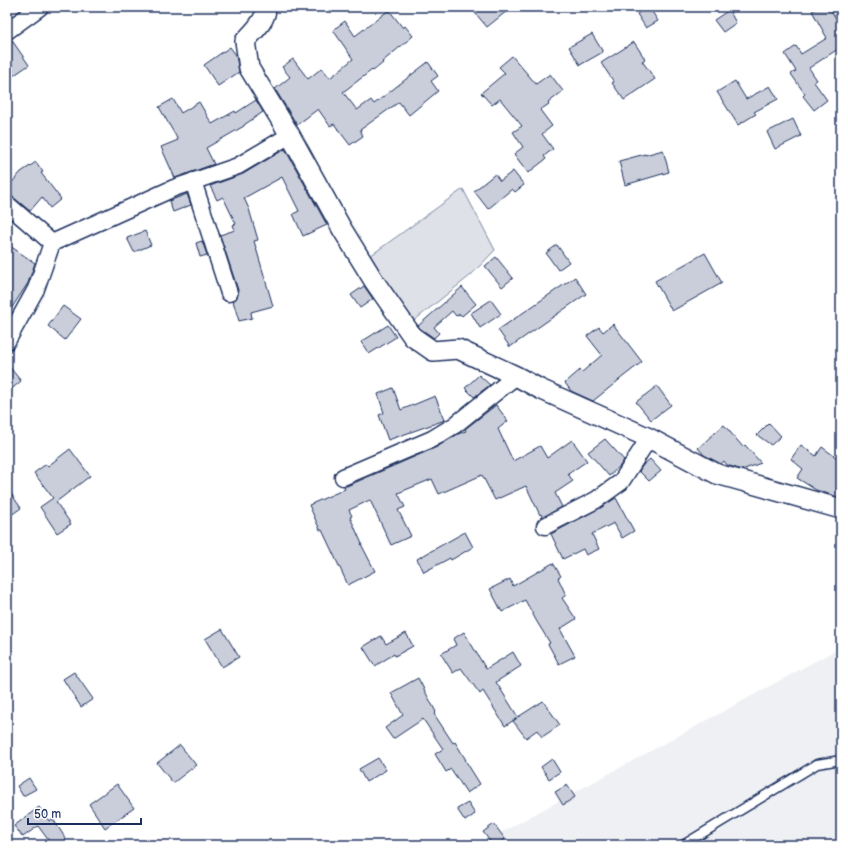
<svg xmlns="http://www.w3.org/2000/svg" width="848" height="852" viewBox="0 0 848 852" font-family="'Balsamiq Sans',sans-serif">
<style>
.built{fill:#eff0f4}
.green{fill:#dee1e7;stroke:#7c88a2}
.building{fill:#caceda;stroke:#1b2f5e}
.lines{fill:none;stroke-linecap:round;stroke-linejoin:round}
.service-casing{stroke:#1b2f5e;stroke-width:11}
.minor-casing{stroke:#1b2f5e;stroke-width:19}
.tertiary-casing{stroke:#1b2f5e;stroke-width:22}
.service{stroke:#fff;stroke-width:8}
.minor{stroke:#fff;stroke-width:16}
.tertiary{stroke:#fff;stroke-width:19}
</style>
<rect width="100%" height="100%" fill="#fff"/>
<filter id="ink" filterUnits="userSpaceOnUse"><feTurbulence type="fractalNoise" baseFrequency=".025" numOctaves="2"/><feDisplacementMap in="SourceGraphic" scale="8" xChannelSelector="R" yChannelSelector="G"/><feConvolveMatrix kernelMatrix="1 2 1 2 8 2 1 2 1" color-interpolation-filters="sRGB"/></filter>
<g filter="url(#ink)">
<path class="built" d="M834 651 841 656V845H478Z"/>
<path class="green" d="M463 189 495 250 471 275 411 323 367 258Z"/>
<path class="building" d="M470 7H512L487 27Z
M647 7H649L658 21 646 28 637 14Z
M818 7H829L841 27V47L809 68 817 80 814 82 827 100 814 110 803 96 805 94 791 74 796 71 785 54 796 46 801 54 827 38 812 11Z
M389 10 403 28 405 26 413 36 382 62 383 63 373 71 372 70 343 92 357 110 371 100 374 104 428 62 438 76 431 81 438 91 409 115 399 102 360 130 363 136 350 145 334 124 330 126 318 109 297 125 275 89 290 77 282 67 293 59 308 79 322 68 330 78 353 59 333 30 345 21 355 36Z
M729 10 736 23 723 32 714 20Z
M592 34 603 52 580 65 569 47Z
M11 39 29 65 7 80V40Z
M634 42 645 59 642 61 655 79 624 100 612 83 614 82 601 63Z
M230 47 236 55 239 72 218 86 204 65Z
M512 56 536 84 550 74 563 91 548 103 549 104 540 110 552 126 542 134 553 149 544 156 546 159 528 173 514 154 523 147 513 132 522 126 500 99 492 105 481 93 505 73 499 67Z
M735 81 746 99 770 86 778 99 754 112 756 114 738 125 717 92Z
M173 99 181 113 199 102 212 124 235 111 236 113 256 100 263 112 244 125V126L206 148 214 164 175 178 161 147 178 140 159 107Z
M793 119 801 136 775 149 767 132Z
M285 149 327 225 303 236 293 214 299 211 282 177 244 198 249 209 258 240 254 241 273 306 251 312 252 318 239 321 233 301 236 299 238 295V290L220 235 235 230 233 225 236 224 223 197 217 200 210 186 243 174Z
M663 150 669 172 625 185 619 161 645 154V155Z
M36 162 43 172 41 173 61 199 50 208 42 197 30 211 13 197 7 195V188L21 172Z
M513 171 524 185 515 192 512 189 488 209 474 191 495 174 500 181Z
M187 194 191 205 173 212 169 201Z
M145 231 151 245 134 252 127 238Z
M202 241 207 255 200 257 196 243Z
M7 244 35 263 28 283 7 315Z
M557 245 569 262 558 270 546 253Z
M705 253 722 283 672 311 655 281Z
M496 257 513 278 502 287 485 266Z
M575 277 586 294 510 347 498 330Z
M364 286 373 299 360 308 351 295Z
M462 287 476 304 462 316 460 314 456 316 452 311 434 327 439 333 434 338 421 329 418 326Z
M491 300 501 314 480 328 471 313Z
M63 306 81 319 65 340 48 326Z
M613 324 642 362 624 376 593 401 571 391 565 383 580 370 582 372 602 355 587 336 599 327 603 332Z
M388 325 396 337 369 354 361 342Z
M7 364 21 381 7 393Z
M479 375 490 385 474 397 465 388Z
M657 386 671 405 651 420 636 402Z
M393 388 401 410 435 396 445 420 388 440 379 415 384 413 378 394Z
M496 405 508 421 498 429 513 461 540 446 547 458 572 440 587 461 568 474 573 481 555 493 562 507 543 517 541 514 540 515 526 486 495 500 482 475 439 494 432 479 398 493 405 507 398 510 411 536 391 545 370 500 349 510 352 516 350 517 362 544H361L375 571 348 585 322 530H320L309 505 345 489 344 486H347L437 447 458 434 466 431 465 429Z
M769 423 781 436 771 445 757 435Z
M724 425 743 447 745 445 761 463 742 470 727 465 724 461 721 464 704 455 698 448Z
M605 439 624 460 620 466 609 476 588 452Z
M801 445 816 456 822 447 841 461V498L816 490 797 478 803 469 791 459Z
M70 449 90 476 56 502 71 524 57 533 40 507 53 498 34 473 46 464 48 466Z
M650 459 661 471 649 481 639 471 643 465Z
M7 488 21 508 7 518Z
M616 498 634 531 622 538 614 523 592 534 599 549 586 555 583 549 563 559 551 534 600 508Z
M465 532 473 547 451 560 450 558 424 572 417 559Z
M553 563 561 576 558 578 566 595 562 598 576 619 560 629 575 656 559 664 548 644 550 643 537 622 525 600 502 612 490 589 510 579 513 586Z
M222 629 239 657 222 667 205 639Z
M464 632 486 669 513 652 521 666 496 682 518 717 543 701 560 725 542 737 537 730 526 738 513 721 517 718 505 726 483 691 480 694 461 668 453 673 441 654 456 645 453 639Z
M406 633 413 646 395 656 394 654 375 666 363 647 381 636 386 644Z
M74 672 93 699 81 707 63 679Z
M418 678 436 712 434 714 453 743 455 742 466 760H465L480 784 467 793 451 769 446 772 435 754 443 749 423 719 393 739 385 728 403 715 391 693Z
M180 745 196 765 173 783 157 763Z
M378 758 386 770 366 782 359 769Z
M552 759 560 772 549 779 541 767Z
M29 778 36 789 23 796 17 786Z
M117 784 134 808 105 828 89 804Z
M567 785 575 797 563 805 555 792Z
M468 803 475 814 465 821 457 809Z
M39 807 49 821 53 819 66 839 64 840 68 845H52L38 826 23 837 14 826Z
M494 824 505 839 497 845H493L483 832Z"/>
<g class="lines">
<g class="service-casing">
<path id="service" d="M683 845 817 764 841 760"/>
</g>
<g class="minor-casing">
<path id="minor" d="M7 31 40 7
M193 181 229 293
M7 204 52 243 174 188 238 166 290 135
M7 341 36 289 52 243
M343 477 432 439 455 425 516 376
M545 526 596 500 621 482 649 438"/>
</g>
<g class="tertiary-casing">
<path id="tertiary" d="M266 7C267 20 253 32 245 41L249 68 290 135 342 229 374 281 413 337 433 351 458 349 516 376 540 389 649 438 717 474 841 509"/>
</g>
<use href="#service" class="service"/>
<use href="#minor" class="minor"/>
<use href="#tertiary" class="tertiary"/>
</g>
</g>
<rect width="848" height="852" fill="none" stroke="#fff" stroke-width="24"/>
<rect x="12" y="12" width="824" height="828" fill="none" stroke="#1b2f5e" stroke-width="1.5" filter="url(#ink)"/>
<path d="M28 818v6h113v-6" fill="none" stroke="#1b2f5e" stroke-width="2"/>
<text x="34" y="818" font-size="12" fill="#1b2f5e" stroke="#ffffff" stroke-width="3" paint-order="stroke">50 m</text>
</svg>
